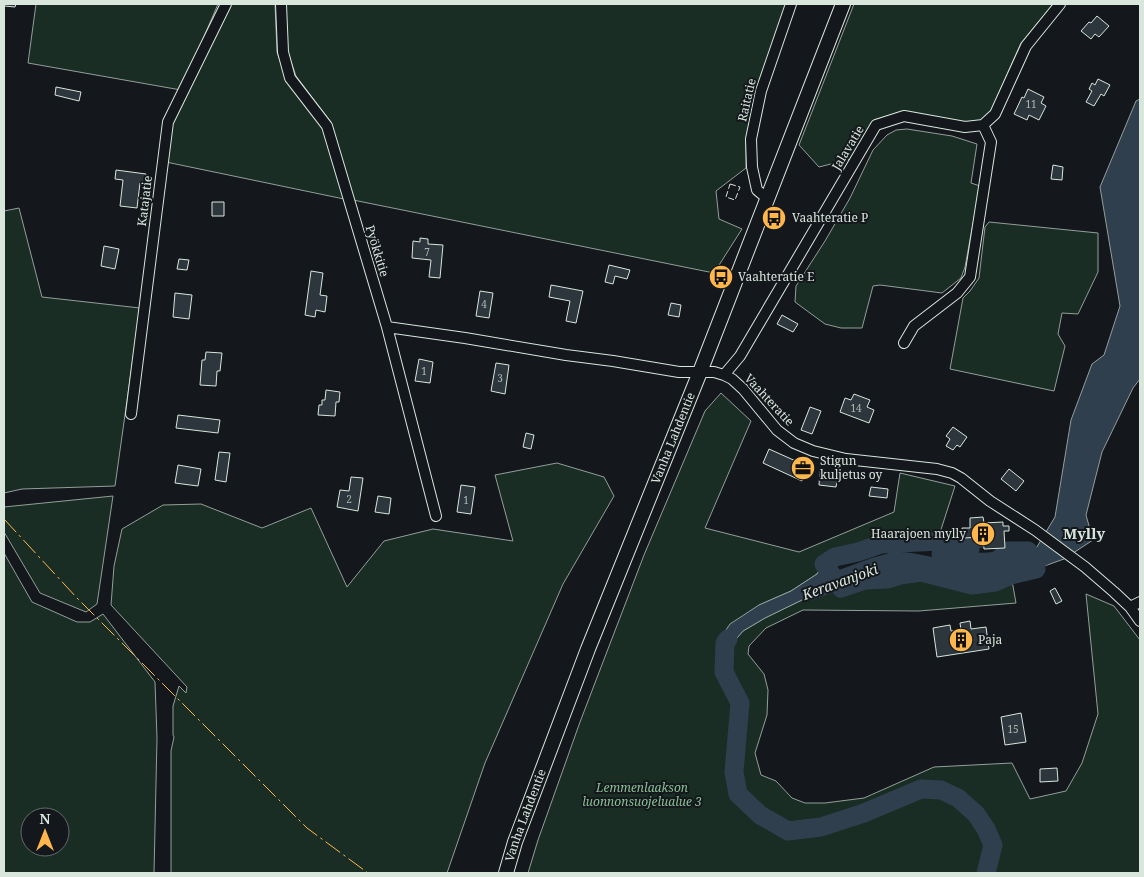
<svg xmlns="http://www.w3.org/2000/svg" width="1144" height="877" viewBox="0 0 1144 877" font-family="'Noto Serif',serif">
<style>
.green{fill:#1a2d24;stroke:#939e99;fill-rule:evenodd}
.water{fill:#2f3f4d;stroke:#939e99}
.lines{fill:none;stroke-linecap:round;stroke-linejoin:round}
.stream{stroke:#2f3f4d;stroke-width:3}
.river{stroke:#2f3f4d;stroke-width:19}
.building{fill:#2c363c;stroke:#d8e6dc}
.minor-casing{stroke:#d8e6dc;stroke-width:12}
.secondary-casing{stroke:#d8e6dc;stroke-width:16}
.minor{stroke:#14181c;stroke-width:10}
.secondary{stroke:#14181c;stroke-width:14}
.fence{stroke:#d8e6dc;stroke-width:1;stroke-dasharray:6 2.5;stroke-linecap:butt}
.power{stroke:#ffb74d;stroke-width:1;stroke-dasharray:18 4 2.5 4;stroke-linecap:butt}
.labels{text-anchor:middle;stroke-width:4;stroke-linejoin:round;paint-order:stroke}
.number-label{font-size:10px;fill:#adbab4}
.street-label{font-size:12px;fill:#d8e6dc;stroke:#14181c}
.poi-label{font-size:12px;fill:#d8e6dc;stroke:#14181c;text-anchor:start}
.park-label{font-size:12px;font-style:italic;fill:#8ac095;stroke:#14181c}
.water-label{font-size:14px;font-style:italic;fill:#d8e6dc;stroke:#14181c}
.quarter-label{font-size:15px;font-weight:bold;fill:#d8e6dc;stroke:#14181c}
</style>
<rect width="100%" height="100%" fill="#14181c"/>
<path class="green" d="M36 4H218L181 90 28 63Z
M231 4H275L277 52 287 81 323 128 344 199 166 162 171 122Z
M285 4H786L746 141V168L716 191 719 219 742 229 714 273 353 200 330 121 296 76 287 50Z
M854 4H1053L1021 43 990 113 981 122 964 123 903 111 874 120 851 159 819 167 799 145Z
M907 129 952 136 977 144 971 183 980 186 965 267 961 278 942 293 880 285 873 286 862 328H841L825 324 795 302 796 286 825 241 850 198 873 150 887 135 896 130Z
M19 208 42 297 140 308 115 486 22 489 4 493V211Z
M989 222 1098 233V272L1078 314 1062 313 1058 334 1065 346 1054 391 950 369 963 298 970 291 979 278 985 227Z
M721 393 751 421 705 528 799 552 894 512 900 473 955 486 937 542 881 544 858 552 835 557 824 564 817 574 791 591 759 605 732 643 743 631 765 618 804 599 865 580 888 579 900 575 921 572 972 585 995 582 1011 575 1016 603 919 611 803 610 766 628 749 646 748 654 764 674 768 690 767 715 755 753 761 775 776 781 792 798 805 803H825L864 798 934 767 1012 763 1030 799 1066 791 1082 763 1098 714 1086 594 1114 606 1140 640V873H528L538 840 580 722 644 555 705 411Z
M557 463 604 477 614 496 563 584 485 763 447 873H171V751L174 737 173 735V706L179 686 186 693 187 687 111 605 114 566 122 529 163 505 201 504 262 528 311 508 347 587 384 541 433 529 513 541 495 475Z
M113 496 97 604 86 612 40 593 4 532V507Z
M4 553 32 602 77 622H90L103 614 155 682 157 738 154 873H4ZM30 817H60V847H30Z"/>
<path class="water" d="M1140 99V379L1133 388 1102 452 1086 515 1093 540 1064 559 1036 569 1028 551 1035 550 1055 517 1071 420 1092 364 1104 355 1120 306 1100 187 1136 101Z
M824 564 841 588 804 599 765 618 743 631 732 644 730 661 718 663 717 643 730 624 759 605 791 591 817 574Z"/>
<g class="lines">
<path class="stream" d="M969 547 984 546
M1003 548 1019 564"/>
<path class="river" d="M958 540 968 544 970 549C960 553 951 551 941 554L942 560C952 562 990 564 998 560 1001 558 1004 554 1006 551H1028L1036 569 1011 575 995 582 972 585 921 572 900 575 888 579 865 580 841 588 824 564 835 557 858 552 881 544Z
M812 590 875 567 897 561 914 563 974 575 1038 559 1050 552 1053 548
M728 639 725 643 724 672 740 703 734 772 738 794 760 815 788 831 821 827 864 813 921 789 941 790 958 798 976 814 986 829 993 845 986 873"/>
</g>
<path class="building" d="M4 4H16L15 7 4 6V12Z
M1097 16 1109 26 1099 37 1095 34 1091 39 1081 31 1089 22 1091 23Z
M1098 79 1110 85 1104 96 1101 94 1094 106 1086 102 1092 91 1089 89 1092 83 1095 85Z
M56 87 81 92 79 101 55 95Z
M1028 89 1044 97 1041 103 1046 106 1039 120 1029 115 1027 120 1014 114 1022 97 1024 98Z
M1053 165 1063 167 1062 180 1051 179Z
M116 170 146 174 144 184 140 183 137 208 120 206 123 180 115 179Z
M212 202H224V216H212Z
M420 238 428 239V244L443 245 440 278 429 277 431 260 412 258 413 241 420 242Z
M104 246 119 249 115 269 101 266Z
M179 259 189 260 187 270 177 269Z
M609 265 630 270 627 279 615 276 613 284 605 282Z
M311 271 323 273 320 295 327 296 325 312 316 310 315 317 305 315Z
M551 285 583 291 576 323 566 321 570 301 549 297Z
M480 291 493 293 489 318 476 316Z
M175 293 192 295 189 319 173 317Z
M671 303 681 305 679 317 668 315Z
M782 315 798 324 793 332 777 324Z
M206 352 222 353 220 371H217L216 386 200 385 202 360H205Z
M419 359 433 362 430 383 415 381Z
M496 363 509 365 505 394 491 391Z
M326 390 340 392 339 402H336L335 416 318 415 319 405H322V400H325Z
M854 394 870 400 867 407 874 410 869 423 840 412 845 398 851 400Z
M810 407 821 411 812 434 801 430Z
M178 415 220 420 218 433 176 428Z
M953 427 967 437 960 447 957 445 953 450 946 446 950 439 946 436Z
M526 433 534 435 531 449 523 447Z
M769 449 809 467 802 481 763 463Z
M219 452 230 453 226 482 215 480Z
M178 465 201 469 198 486 175 483Z
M1009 469 1024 481 1016 491 1001 479Z
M820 471 838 474 836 487 819 485Z
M351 477 363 478 358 511 337 507 340 490 349 491Z
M461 485 475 487 471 514 457 512Z
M871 487 888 489 887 498 869 496Z
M378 496 391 498 389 514 375 512Z
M983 517 984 523 1003 522V526H1009V531H1004L1005 548 984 549 983 537 963 538 962 528H970V518Z
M1055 588 1062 601 1056 604 1050 591Z
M970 621 971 629 986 627 989 649 937 657 933 628 950 625 951 631 961 630 960 623Z
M1021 713 1026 742 1005 745 1001 717Z
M1057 768 1058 781 1040 782V769Z"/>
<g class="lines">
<g class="minor-casing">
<path id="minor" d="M281 4 283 52 290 78 327 126 387 327 436 516
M768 199 757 190 752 167 751 139 761 91 791 4
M387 327 465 338 566 355 613 361 679 372H714L724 375 732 379 743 389 777 430 794 443 813 451 846 459 937 469 952 473 961 478 990 501 1035 530 1085 567 1114 592 1130 607 1140 621
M904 343 914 326 957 293 970 277 991 142 983 125
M724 375 740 356 876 125 904 116 965 127 983 125 995 114 1026 46 1060 4
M131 414 168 122 226 4
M1130 607 1140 602"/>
</g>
<g class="secondary-casing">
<g id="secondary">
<path id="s1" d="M506 873 515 842 588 649 700 372 843 4"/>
</g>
</g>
<use href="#minor" class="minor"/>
<use href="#secondary" class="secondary"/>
<path class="fence" d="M730 184 740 187 735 200 726 197Z"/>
<path class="power" d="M4 519 77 598 307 828 368 873"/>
</g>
<defs>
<g id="bus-disc" transform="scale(1.25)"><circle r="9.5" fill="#ffb74d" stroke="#14181c"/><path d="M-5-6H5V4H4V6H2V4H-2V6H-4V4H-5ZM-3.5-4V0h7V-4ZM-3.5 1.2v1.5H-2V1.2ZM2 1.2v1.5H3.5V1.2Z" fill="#111"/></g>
<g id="office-disc" transform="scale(1.25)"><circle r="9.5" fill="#ffb74d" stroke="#14181c"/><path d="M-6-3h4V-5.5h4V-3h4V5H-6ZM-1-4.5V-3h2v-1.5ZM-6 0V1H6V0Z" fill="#111"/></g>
<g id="building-disc" transform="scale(1.25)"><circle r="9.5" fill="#ffb74d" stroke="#14181c"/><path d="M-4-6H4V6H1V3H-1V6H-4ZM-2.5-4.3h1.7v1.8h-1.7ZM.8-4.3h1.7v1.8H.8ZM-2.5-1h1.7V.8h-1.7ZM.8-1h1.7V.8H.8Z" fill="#111"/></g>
</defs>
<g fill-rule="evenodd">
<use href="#bus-disc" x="774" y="218"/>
<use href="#bus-disc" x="721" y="277"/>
<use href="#office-disc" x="803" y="468"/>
<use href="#building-disc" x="983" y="534"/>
<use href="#building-disc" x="961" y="640"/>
</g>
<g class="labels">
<g class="number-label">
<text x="1031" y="108">11</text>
<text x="427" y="256">7</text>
<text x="484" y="308">4</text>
<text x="424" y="375">1</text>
<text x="500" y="382">3</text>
<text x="856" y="412">14</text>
<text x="349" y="503">2</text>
<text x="466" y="504">1</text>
<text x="1013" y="733">15</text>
</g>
<g class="street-label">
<text transform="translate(747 100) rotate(-77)" y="4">Raitatie</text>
<text transform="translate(848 148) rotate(-59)" y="4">Jalavatie</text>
<text transform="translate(145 201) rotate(-83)" y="4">Katajatie</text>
<text transform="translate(377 251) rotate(73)" y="4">Pyökkitie</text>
<text transform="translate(769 400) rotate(47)" y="4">Vaahteratie</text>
<text dy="4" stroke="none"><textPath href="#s1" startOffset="466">Vanha Lahdentie</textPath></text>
<text dy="4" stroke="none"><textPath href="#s1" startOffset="61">Vanha Lahdentie</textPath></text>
</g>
<g class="poi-label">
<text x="792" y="222">Vaahteratie P</text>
<text x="738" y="281">Vaahteratie E</text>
<text x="820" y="465">Stigun<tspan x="820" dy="14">kuljetus oy</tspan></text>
<text x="966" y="538" text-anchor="end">Haarajoen mylly</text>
<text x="978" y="644">Paja</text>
</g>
<g class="park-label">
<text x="642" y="792">Lemmenlaakson<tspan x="642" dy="14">luonnonsuojelualue 3</tspan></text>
</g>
<g class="water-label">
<text transform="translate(840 582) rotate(-20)" y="5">Keravanjoki</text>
</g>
<g class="quarter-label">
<text x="1084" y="539">Mylly</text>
</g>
</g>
<rect width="1144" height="877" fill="none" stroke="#d8e6dc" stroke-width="10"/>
<g transform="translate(45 832)"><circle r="24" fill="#14181c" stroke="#626a69"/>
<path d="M0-4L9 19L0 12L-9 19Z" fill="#ffb74d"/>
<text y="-8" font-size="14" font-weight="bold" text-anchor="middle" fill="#d8e6dc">N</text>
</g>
</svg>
